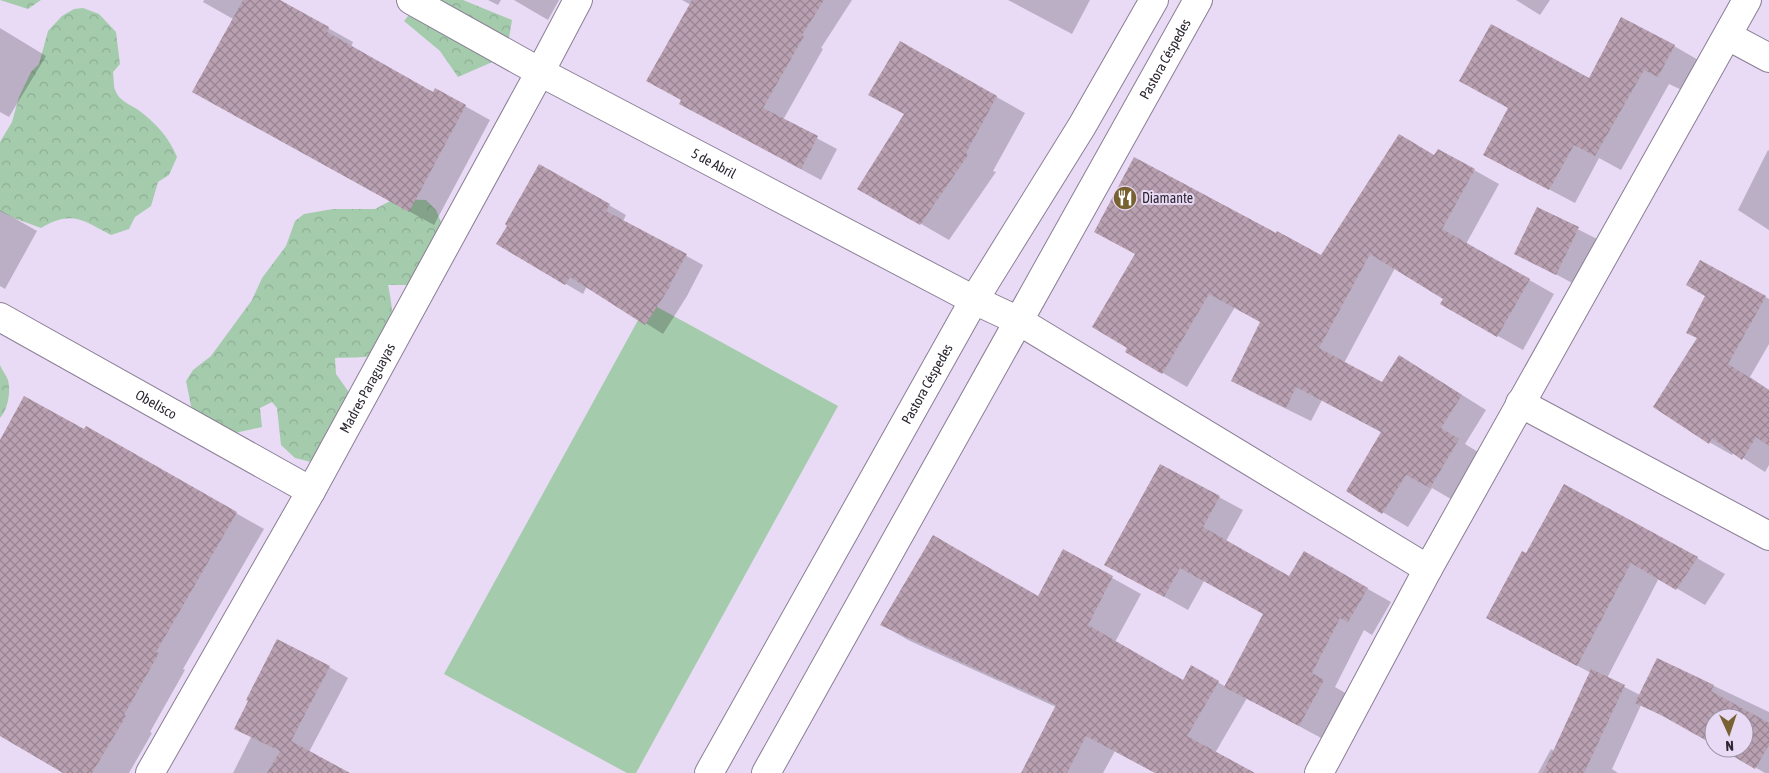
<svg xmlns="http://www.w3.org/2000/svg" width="1769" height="773" viewBox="0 0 1769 773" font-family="'Asap Condensed',sans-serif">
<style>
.green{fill:#a4cbac}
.forest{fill:url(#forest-crowns)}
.shadow{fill:#0003}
.building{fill:url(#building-cross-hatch)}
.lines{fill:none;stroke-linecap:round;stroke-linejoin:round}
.street-casing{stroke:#8a7e95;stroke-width:30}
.secondary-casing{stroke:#8a7e95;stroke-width:30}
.street{stroke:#fff;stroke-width:28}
.secondary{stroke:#fff;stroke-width:28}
.labels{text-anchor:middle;stroke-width:4;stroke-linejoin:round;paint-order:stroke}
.street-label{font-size:14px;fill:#2c2731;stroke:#e9dbf5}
.poi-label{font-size:14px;fill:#2c2731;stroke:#e9dbf5;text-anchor:start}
</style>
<defs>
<pattern id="forest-crowns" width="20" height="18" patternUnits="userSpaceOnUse" patternTransform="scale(1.25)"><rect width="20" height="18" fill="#a4cbac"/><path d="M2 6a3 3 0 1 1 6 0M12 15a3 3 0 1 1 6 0" fill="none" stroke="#8dae94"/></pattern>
<pattern id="building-cross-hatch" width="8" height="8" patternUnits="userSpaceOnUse" patternTransform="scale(1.25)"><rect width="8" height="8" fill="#baa1b1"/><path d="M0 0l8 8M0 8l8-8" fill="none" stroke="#978391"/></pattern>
</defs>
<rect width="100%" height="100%" fill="#e9dbf5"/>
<path class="green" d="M648 302 838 406 636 773H627L444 674Z"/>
<path class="forest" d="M0 0H41L28 9Z
M421 0H463L512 20 506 56 458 77 440 51 404 21Z
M83 8 99 14 116 32 120 64 113 72C114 78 113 87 116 92 119 100 130 105 137 109 155 122 169 137 177 157L169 175 158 182 151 206 135 217 129 229 111 235C82 220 72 210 41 228L14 218 0 211V142L12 122 19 97 31 72 39 64 48 31 62 16 74 9Z
M394 199 426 200 436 210 445 232 431 284 407 285H388C392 303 398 339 381 352 371 359 348 357 335 358L336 374 348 391 351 404 339 432 311 462 295 458 281 445 277 408 272 402 260 408 262 427 235 433 202 418 191 406 186 381 193 370 211 356 252 300 262 278 286 246 295 221 304 214 333 209H375Z
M0 365C2 370 6 375 8 380 11 392 8 409 0 418Z"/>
<path class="shadow" d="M204 0H278L353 42 351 47 433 94 436 90 490 120 434 225 218 106 233 19 203 2Z
M488 0H501L498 5Z
M514 0H559L548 20Z
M682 0H751L691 5Z
M786 0H852L821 48 823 49 783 120 837 149 821 180 730 131Z
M1008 0H1090L1072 34Z
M1516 0H1550L1540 15Z
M0 28 46 56 9 117 0 112Z
M900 43 1025 113 993 171 996 172 949 240 859 188 905 115Z
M1674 46 1700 61 1684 91 1669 84 1621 170 1599 158 1575 203 1510 169 1590 80Z
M1768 150 1769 151V230L1738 210Z
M1435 156 1474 170 1499 184 1466 244 1554 294 1523 350 1441 304 1445 298 1395 268 1344 363 1382 384 1424 371 1486 410 1465 444 1483 455 1456 502 1432 488 1408 527 1347 491 1383 433 1322 400 1311 421 1258 395 1233 381 1262 322 1235 307 1187 387 1127 352 1276 235 1322 257Z
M540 165 626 215 623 221 703 265 687 296 663 334 587 286 583 294 566 284Z
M1538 209 1599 240 1576 285 1516 253Z
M0 210 37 231 5 289 0 286Z
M1701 261 1769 299V344L1750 377 1769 390V465L1765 472 1734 452 1732 455 1709 442 1699 339 1707 296Z
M86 428 264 529 183 669 185 670 150 732 152 733 129 773H66L0 735V442L85 431Z
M1161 466 1243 510 1226 541 1290 577 1304 553 1391 602 1372 635 1364 630 1335 687 1347 694 1323 739 1247 698 1215 753 1253 773H1156L1115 751 1103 773H1022L1056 707 910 641 882 625 1039 598 1064 551 1141 594 1115 642 1183 682 1192 667 1226 687 1264 614 1204 581 1188 610 1129 577Z
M1526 555 1697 558 1725 574 1705 605 1659 578 1607 678 1640 695 1657 659 1769 712V773H1765L1721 748H1744V718H1714V744L1701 735 1641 705 1612 769 1618 773H1538L1551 749 1554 751 1591 673 1488 618Z
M329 667 348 678 309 752 337 773H233L251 737Z"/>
<path class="building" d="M243 0H280L329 27 327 32 433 92 435 88 466 105 409 212 192 92Z
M692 0H824L802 35 804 36 763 108 818 136 801 169 679 104 681 100 646 81Z
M1621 17 1675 45 1658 77 1644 70 1595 156 1574 145 1549 190 1483 155 1508 108 1459 81 1491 24 1589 78Z
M900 41 997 96 966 153 968 155 920 225 857 189 904 114 868 95Z
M1399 134 1434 155 1438 149 1475 169 1442 229 1530 279 1497 337 1440 304 1443 299 1370 254 1319 348 1382 382 1399 355 1462 395 1441 428 1459 439 1430 488 1406 475 1382 514 1346 491 1381 432 1296 387 1286 408 1231 381 1260 322 1209 294 1162 374 1125 352 1127 348 1092 327 1135 254 1094 232 1134 157 1276 233 1277 231 1321 255Z
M539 164 610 204 606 211 687 254 670 284 671 285 645 325 570 277 565 285 496 244 507 226 505 224Z
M1537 207 1579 227 1556 275 1514 254Z
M1700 260 1766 296 1728 364 1769 390V446L1756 437 1742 460 1712 438 1709 444 1653 407 1697 338 1686 333 1705 296 1686 285Z
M24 396 84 429 86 426 237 512 156 652 159 653 124 715 126 716 92 773H63L0 736V440Z
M1160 464 1220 496 1203 527 1289 576 1304 551 1368 588 1348 622 1340 618 1312 673 1324 680 1299 726 1224 687 1263 614 1180 568 1164 597 1104 565Z
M1564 484 1698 557 1676 590 1631 563 1577 666 1486 618 1522 551 1526 553Z
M933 535 1038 596 1063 549 1113 576 1088 625 1183 680 1191 665 1219 681 1187 736 1255 773H1155L1086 736 1067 773H1021L1056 705 880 625Z
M277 639 330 666 291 741 350 773H267L280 751 234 729 248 701 246 700Z
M1657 658 1714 685 1711 691 1769 723V745L1755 769 1719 748H1744V718H1714V745L1661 715 1635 703Z
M1591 669 1625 685 1584 773H1543Z"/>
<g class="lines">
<g class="street-casing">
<g id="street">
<path id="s1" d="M411 0 540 72 974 300 1019 321 1428 569"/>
<path d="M1728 36 1769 58"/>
<path id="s2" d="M0 317 311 491"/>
<path d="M1520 403 1769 536"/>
<path id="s3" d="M150 773 311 491 540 72 578 0"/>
<path d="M1319 773 1428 569 1747 0"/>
</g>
</g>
<g class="secondary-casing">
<g id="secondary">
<path id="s4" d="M709 773 974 300 1082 126 1154 0"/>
<path id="s5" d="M766 773 1198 0"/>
</g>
</g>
<use href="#street" class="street"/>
<use href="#secondary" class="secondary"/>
</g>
<defs>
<g id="restaurant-disc" transform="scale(1.25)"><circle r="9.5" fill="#796232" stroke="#e9dbf5"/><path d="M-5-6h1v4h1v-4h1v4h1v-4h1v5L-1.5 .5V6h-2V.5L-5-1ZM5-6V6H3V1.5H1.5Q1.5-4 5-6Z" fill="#fff"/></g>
</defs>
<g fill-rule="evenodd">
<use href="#restaurant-disc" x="1125" y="198"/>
</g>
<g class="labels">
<g class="street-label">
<text dy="5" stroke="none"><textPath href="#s5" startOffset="818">Pastora Céspedes</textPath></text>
<text dy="5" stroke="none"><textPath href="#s1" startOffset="344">5 de Abril</textPath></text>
<text dy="5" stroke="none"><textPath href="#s4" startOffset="446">Pastora Céspedes</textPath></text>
<text dy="5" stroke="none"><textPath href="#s3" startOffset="442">Madres Paraguayas</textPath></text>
<text dy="5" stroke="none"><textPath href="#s2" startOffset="179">Obelisco</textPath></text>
</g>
<g class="poi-label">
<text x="1142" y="203">Diamante</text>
</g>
</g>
<g transform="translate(1729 733) rotate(177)"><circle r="24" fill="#e9dbf5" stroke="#9d93a7"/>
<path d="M0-4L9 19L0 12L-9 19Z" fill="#796232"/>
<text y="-8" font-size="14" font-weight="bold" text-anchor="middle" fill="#2c2731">N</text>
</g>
</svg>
